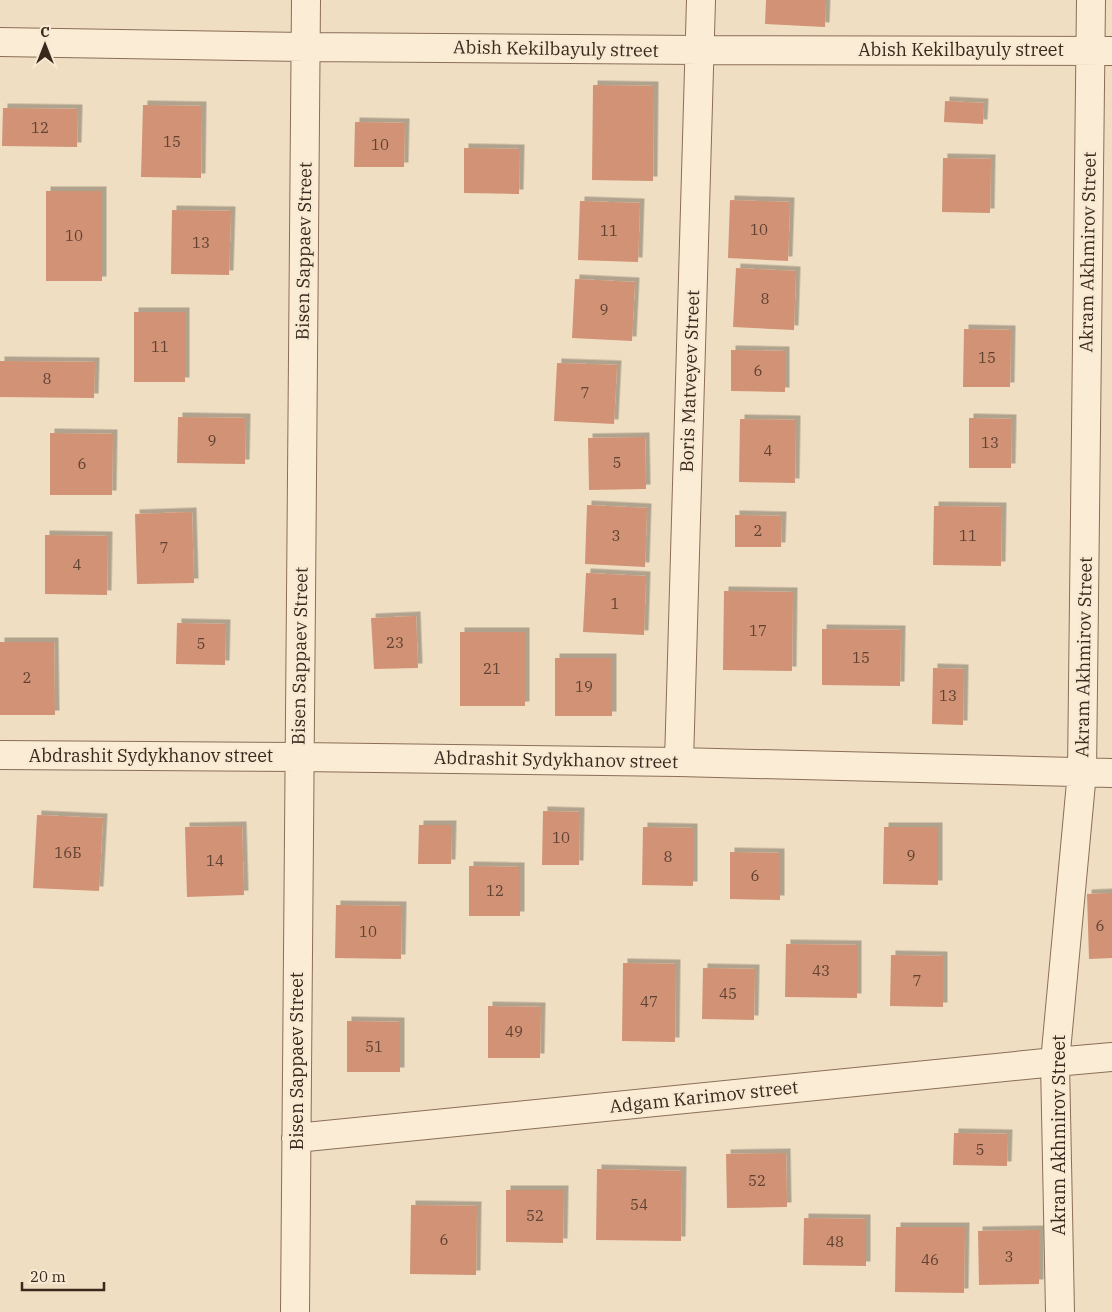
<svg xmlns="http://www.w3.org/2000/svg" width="1112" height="1312" viewBox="0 0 1112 1312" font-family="'IBM Plex Serif',serif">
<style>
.building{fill:#d19275;filter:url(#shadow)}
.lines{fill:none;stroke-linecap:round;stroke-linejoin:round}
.minor-casing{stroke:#8b6e58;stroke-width:30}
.minor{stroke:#fbecd5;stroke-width:28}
.labels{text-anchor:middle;stroke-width:4.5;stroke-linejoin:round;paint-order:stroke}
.number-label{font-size:15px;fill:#604233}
.street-label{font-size:18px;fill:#3a281d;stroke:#f7e9d2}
</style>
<defs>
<filter id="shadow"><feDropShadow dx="4.5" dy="-4.5" stdDeviation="0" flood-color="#0004"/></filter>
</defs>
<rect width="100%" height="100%" fill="#f0dec2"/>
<path class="building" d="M766 0H826L825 27 765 24Z
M593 85 654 86 653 181 592 180Z
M945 101 984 103 983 124 944 122Z
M143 105 202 106 201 178 141 177Z
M3 108 78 109 77 147 2 146Z
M355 122 405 123 404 167H354Z
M464 148 520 149 519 194 464 193Z
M943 158 991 159 990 213 942 212Z
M46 191H102V281H46Z
M730 200 790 202 788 261 728 258Z
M580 201 640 203 638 262 578 260Z
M172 210 231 211 229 275 171 274Z
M736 268 796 271 794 330 733 327Z
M575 279 635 282 632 341 572 338Z
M134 312H185V382H134Z
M964 329 1011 330 1010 387H963Z
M731 350 785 351V392L731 391Z
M0 361 95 362 94 398 0 397Z
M557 363 617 365 614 424 554 421Z
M178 417 246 418 245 464 177 463Z
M969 418 1012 419 1011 468H969Z
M740 419 796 420 795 483 739 482Z
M50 433 113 434 112 495H50Z
M645 437 646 489 589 490 588 438Z
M587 505 647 508 645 567 585 564Z
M934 506 1002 507 1001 566 933 565Z
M192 512 194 583 137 584 135 514Z
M735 515 782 516 781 547H735Z
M45 535 108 536 107 595 45 594Z
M586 573 646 576 644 635 583 632Z
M724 591 793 592 792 671 723 670Z
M416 616 418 668 374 669 371 618Z
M177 623 226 624 225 665 176 664Z
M822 629 901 630 900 686 822 685Z
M460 632H525V706H460Z
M0 642H54L55 715H0Z
M555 658H612V716H555Z
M933 668 964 669 963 725 932 724Z
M543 811 580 812 579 865H542Z
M37 815 103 818 99 891 33 888Z
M419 825H452L451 864H418Z
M242 826 244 895 187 897 185 827Z
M643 827 693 828V886L642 885Z
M884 827H938V885L883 884Z
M730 852 780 853V900L730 899Z
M469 866 520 867V916H469Z
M1112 893V958L1089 959 1087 894Z
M336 905 402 906 401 959 335 958Z
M786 944 857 945V998L785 997Z
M891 955 943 956V1007L890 1006Z
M623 963 676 964 675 1042 622 1041Z
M703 968 755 969 754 1020 702 1019Z
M488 1006 541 1007 540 1058H488Z
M347 1021 400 1022V1072H347Z
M954 1133 1008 1134 1007 1166 953 1165Z
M786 1153 787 1207 727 1208 726 1154Z
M597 1169 682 1171 681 1241 596 1240Z
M506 1190H564L563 1243 506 1242Z
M411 1205 477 1206 476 1275 410 1274Z
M804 1218 866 1219V1266L803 1265Z
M896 1227H965L964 1293 895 1292Z
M1039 1230V1284L979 1285 978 1231Z"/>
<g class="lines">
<g class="minor-casing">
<path id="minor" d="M0 42 305 47 700 50 1112 51
M0 755 299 757 679 762 1112 773
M679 762 701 0
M296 1138 1055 1062 1112 1057
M295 1312 306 0
M1060 1312 1055 1062 1082 772 1091 0"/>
</g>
<use href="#minor" class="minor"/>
</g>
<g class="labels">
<g class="number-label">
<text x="40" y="133">12</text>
<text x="172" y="147">15</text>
<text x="380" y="150">10</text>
<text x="759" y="235">10</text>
<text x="609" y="236">11</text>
<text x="74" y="241">10</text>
<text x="201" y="248">13</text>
<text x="765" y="304">8</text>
<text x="604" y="315">9</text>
<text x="160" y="352">11</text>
<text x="987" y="363">15</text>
<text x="758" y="376">6</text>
<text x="47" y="384">8</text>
<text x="585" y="398">7</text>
<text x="212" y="446">9</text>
<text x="990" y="448">13</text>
<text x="768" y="456">4</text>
<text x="617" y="468">5</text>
<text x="82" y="469">6</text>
<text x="758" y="536">2</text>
<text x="616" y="541">3</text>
<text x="968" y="541">11</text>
<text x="164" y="553">7</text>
<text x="77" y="570">4</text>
<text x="615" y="609">1</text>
<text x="758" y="636">17</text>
<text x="395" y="648">23</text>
<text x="201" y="649">5</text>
<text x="861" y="663">15</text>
<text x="492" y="674">21</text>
<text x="27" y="683">2</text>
<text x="584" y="692">19</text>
<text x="948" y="701">13</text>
<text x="561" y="843">10</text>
<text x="68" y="858">16Б</text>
<text x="911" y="861">9</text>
<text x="668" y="862">8</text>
<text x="215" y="866">14</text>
<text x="755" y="881">6</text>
<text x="495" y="896">12</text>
<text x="1100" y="931">6</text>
<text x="368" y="937">10</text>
<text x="821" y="976">43</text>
<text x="917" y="986">7</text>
<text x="728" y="999">45</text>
<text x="649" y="1007">47</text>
<text x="514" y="1037">49</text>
<text x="374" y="1052">51</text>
<text x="980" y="1155">5</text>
<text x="757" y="1186">52</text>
<text x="639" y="1210">54</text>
<text x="535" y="1221">52</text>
<text x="444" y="1245">6</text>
<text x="835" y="1247">48</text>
<text x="1009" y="1262">3</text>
<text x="930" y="1265">46</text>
</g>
<g class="street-label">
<text transform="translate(556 49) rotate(1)" y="6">Abish Kekilbayuly street</text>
<text x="961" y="56">Abish Kekilbayuly street</text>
<text transform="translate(304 251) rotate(-89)" y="6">Bisen Sappaev Street</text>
<text transform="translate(1088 252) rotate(-89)" y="6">Akram Akhmirov Street</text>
<text transform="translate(690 381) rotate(-88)" y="6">Boris Matveyev Street</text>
<text transform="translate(300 656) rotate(-89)" y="6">Bisen Sappaev Street</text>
<text transform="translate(1084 657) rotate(-89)" y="6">Akram Akhmirov Street</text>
<text x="151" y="762">Abdrashit Sydykhanov street</text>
<text transform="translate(556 760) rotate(1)" y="6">Abdrashit Sydykhanov street</text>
<text transform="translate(297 1061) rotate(-90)" y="6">Bisen Sappaev Street</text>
<text transform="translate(704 1097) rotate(-6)" y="6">Adgam Karimov street</text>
<text transform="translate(1059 1135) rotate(-90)" y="6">Akram Akhmirov Street</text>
</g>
</g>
<g transform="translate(45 45)" stroke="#f7e9d2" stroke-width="4" paint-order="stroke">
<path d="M0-4L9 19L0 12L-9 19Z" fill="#3a281d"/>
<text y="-8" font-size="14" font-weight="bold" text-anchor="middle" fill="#3a281d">С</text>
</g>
<path d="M22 1282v8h82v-8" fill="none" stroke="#3a281d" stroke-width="2.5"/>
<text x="30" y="1282" font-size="15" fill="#3a281d" stroke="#f7e9d2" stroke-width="4" paint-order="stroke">20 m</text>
</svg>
